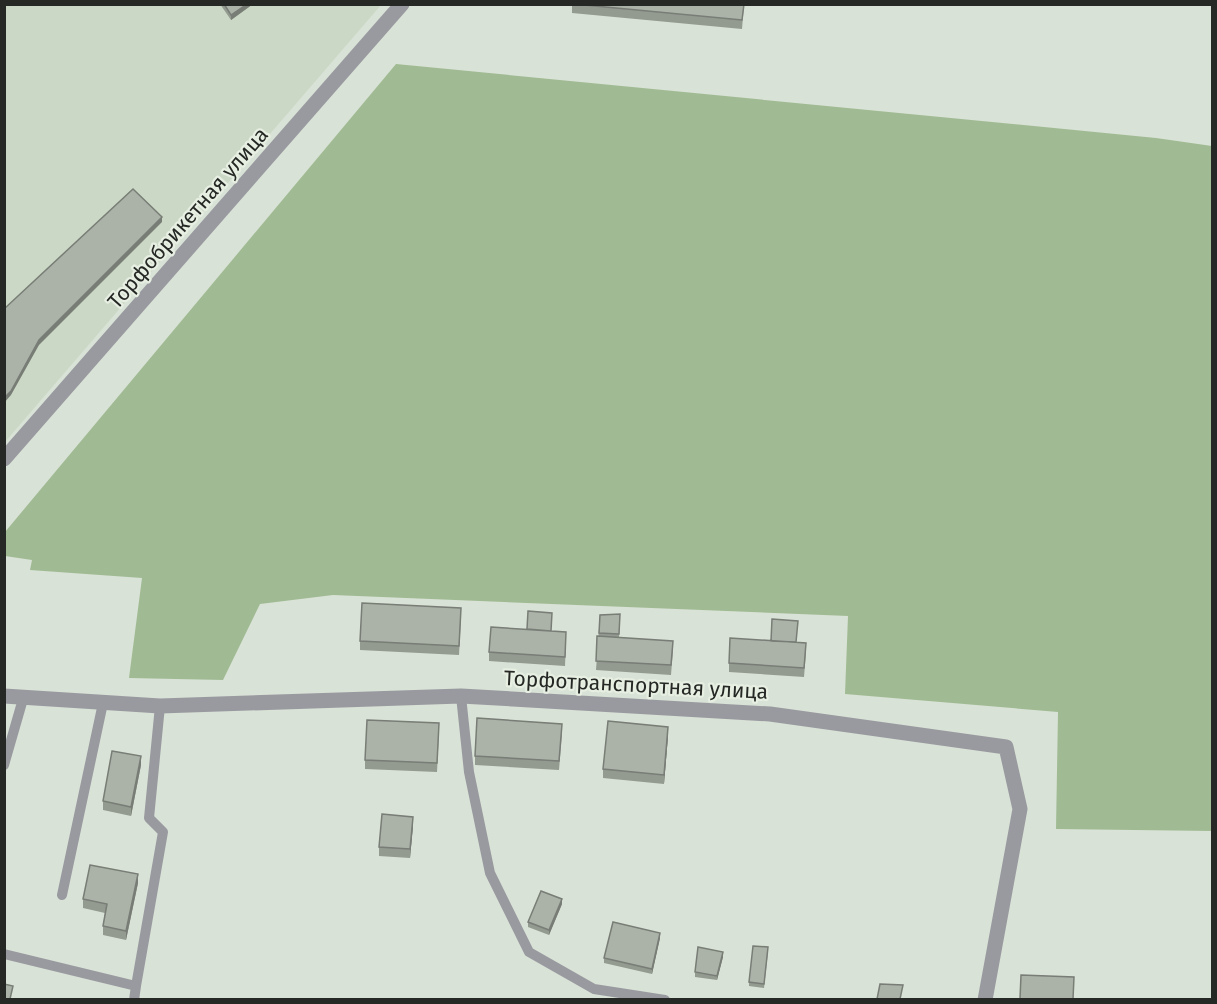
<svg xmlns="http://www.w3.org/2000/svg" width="1217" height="1004" viewBox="0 0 1217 1004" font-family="'Fira Sans',sans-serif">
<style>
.built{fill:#ccd8c6}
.green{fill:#a0bb93}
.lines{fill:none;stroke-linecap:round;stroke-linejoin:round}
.lane{stroke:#999aa0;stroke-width:10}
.street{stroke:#999aa0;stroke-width:15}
.wall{fill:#939a90}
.shaded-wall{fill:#787d76}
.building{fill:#abb3a8;stroke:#787d76;stroke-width:1.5}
.labels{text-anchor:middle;stroke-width:4.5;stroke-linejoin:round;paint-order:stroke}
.street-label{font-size:21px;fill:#252824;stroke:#e7efe3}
</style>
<rect width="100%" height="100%" fill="#d9e2d6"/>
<path class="built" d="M5 5H381L5 442Z"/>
<path class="green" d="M396 64 1156 138 1212 146V831L1056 829 1058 712 845 694 848 616 333 595 260 604 223 680 129 678 142 578 30 570 32 560 5 556V532Z"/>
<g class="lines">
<path class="lane" d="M461 696 469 772 490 873 529 952 594 989 665 1000
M4 765 23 699
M62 895 103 703
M4 954 136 986 134 1000
M136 986 163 832 149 818 160 706"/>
<path class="street" d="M4 459 402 4
M4 696 160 706 461 696 770 714 1006 747 1020 809 985 1000"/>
</g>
<path class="wall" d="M220 4H253L231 20Z
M572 4H744L742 29 572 13Z
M620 614 619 637 673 650 671 675 596 670 600 615Z
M461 617 459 655 360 650V641Z
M552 631 566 641 565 666 489 661V652Z
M797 642 806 652 804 677 729 672V663Z
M439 732 437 772 365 769V760Z
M562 733 559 770 475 765V756Z
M668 736 664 784 603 778V769Z
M141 765 131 816 103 810V801Z
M413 826 410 858 379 856V847Z
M138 883 126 940 103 935V926L105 913 83 908V899Z
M562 904 549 935 528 927V922Z
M660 938 652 974 604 963V958Z
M768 952 764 988 749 986V982Z
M723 957 717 980 695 977V972Z"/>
<path class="shaded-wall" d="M247 4H253L231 20V15Z
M162 217V222L39 345 11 395 4 403V398L39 340Z
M668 727V736L664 784V775Z
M141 756V765L131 816V807Z
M413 817V826L410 858V849Z
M138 874V883L126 940V931Z
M562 899V904L549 935V930Z
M660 933V938L652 974V969Z
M723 952V957L717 980V976Z"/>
<path class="building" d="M224 4H247L231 15Z
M574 4H744L742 20Z
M133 189 162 217 39 340 11 391 4 398V309Z
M362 603 461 608 459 646 360 641Z
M528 611 552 613 551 631 527 629Z
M620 614 619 634 599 633 600 615Z
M772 619 798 621 796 642 771 641Z
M491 627 566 632 565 657 489 652Z
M597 636 673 641 671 665 596 661Z
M730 638 806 643 804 668 729 663Z
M477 718 562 724 559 761 475 756Z
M367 720 439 723 437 763 365 760Z
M608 721 668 727 664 775 603 769Z
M112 751 141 756 131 807 103 801Z
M382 814 413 817 410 849 379 847Z
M90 865 138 874 126 931 103 926 107 904 83 899Z
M541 891 562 899 549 930 528 922Z
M613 922 660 933 652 969 604 958Z
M753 946 768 947 764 984 749 982Z
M698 947 723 952 717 976 695 972Z
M1021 975 1074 977 1073 999H1020Z
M4 984 13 986 10 999H4Z
M880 984 903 985 900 999H877Z"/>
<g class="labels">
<g class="street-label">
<text transform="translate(188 218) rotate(-49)" y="7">Торфобрикетная улица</text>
<text transform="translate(636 685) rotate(3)" y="7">Торфотранспортная улица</text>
</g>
</g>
<rect width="1217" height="1004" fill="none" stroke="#252824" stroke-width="12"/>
</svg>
